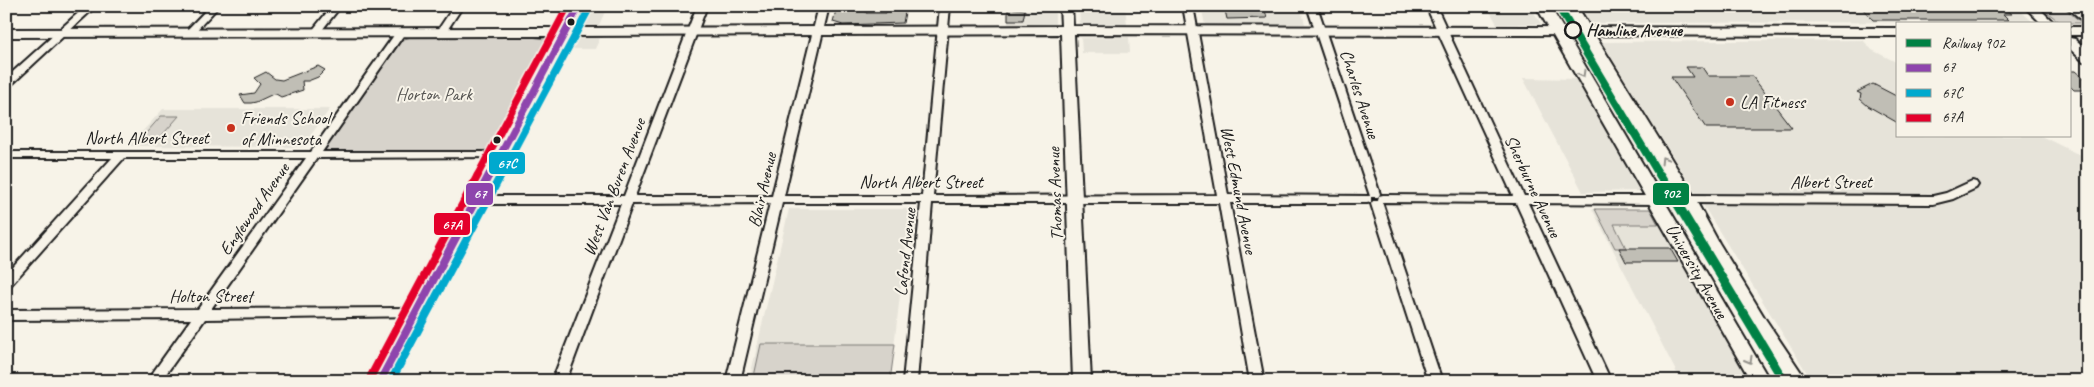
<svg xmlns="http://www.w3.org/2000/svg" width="2094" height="387" viewBox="0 0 2094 387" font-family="Caveat,sans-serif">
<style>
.built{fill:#e6e3d9}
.green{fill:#d7d3cb;stroke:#7a7874}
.building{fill:#c0beb5;stroke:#1c1c1c}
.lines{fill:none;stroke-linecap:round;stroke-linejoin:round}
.minor-casing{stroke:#1c1c1c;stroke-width:4}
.tertiary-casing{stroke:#1c1c1c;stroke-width:4}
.secondary-casing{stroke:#1c1c1c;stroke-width:4}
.motorway-casing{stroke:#1c1c1c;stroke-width:4}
.minor{fill:#f7f3e8;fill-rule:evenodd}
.tertiary{fill:#f7f3e8;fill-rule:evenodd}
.secondary{fill:#f7f3e8;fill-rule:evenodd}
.motorway{fill:#f7f3e8;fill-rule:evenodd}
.bus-1-far1-casing{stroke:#f7f3e8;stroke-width:10}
.bus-1-casing{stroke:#f7f3e8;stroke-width:12}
.bus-2-far1-casing{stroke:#f7f3e8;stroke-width:10}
.bus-2-casing{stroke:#f7f3e8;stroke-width:12}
.bus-3-far1-casing{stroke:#f7f3e8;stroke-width:10}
.bus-3-casing{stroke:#f7f3e8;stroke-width:12}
.bus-1-far1{stroke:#8e44ad;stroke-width:7}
.bus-1{stroke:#8e44ad;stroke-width:8}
.bus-2-far1{stroke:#00a9ce;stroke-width:7}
.bus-2{stroke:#00a9ce;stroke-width:8}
.bus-3-far1{stroke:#e4002b;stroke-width:7}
.bus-3{stroke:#e4002b;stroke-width:8}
.rail-1-far1-casing{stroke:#f7f3e8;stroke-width:11}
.rail-1-casing{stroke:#f7f3e8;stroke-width:13}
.rail-1-far1{stroke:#008144;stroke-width:8}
.rail-1{stroke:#008144;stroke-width:9}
.oneway{stroke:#94928c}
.bus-dot{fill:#1c1c1c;stroke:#f7f3e8;stroke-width:2}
.stop-dot{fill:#f7f3e8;stroke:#1c1c1c;stroke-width:2.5}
.poi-dot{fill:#c8321e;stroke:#f7f3e8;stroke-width:2}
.labels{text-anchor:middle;stroke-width:4;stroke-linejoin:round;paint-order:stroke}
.stop-label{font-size:18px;font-weight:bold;fill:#1c1c1c;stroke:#f7f3e8;text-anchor:start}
.park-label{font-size:18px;fill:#545351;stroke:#f7f3e8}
.street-label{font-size:18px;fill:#1c1c1c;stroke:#f7f3e8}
.poi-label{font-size:18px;fill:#1c1c1c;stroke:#f7f3e8;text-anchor:start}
.line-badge{stroke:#f7f3e8;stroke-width:2}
.badge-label{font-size:14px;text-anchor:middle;font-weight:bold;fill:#fff}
</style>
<rect width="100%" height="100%" fill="#f7f3e8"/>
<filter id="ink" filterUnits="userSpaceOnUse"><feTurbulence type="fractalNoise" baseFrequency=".02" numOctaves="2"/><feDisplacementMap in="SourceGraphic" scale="10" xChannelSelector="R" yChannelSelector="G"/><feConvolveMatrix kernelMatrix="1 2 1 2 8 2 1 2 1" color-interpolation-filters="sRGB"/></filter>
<g filter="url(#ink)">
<path class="built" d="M1079 6H1125L1127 25H1080Z
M1201 6H1300L1305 24 1205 25Z
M1487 6H1530L1541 24H1497Z
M1580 6H2015L2033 22 1590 23Z
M591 7H607L599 25H583Z
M1008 7H1055V24H1008Z
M1129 37 1130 53H1082L1081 38Z
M576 38H600L595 49H570Z
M1863 40 1872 50 1898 63V136H2041L2088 159V381H1812L1602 42Z
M1523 78 1576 79 1639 191 1583 192Z
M163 109H330L302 147 129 146Z
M789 209H910L890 381H749Z
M1592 209H1650L1749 381H1681Z"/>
<path class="green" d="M2039 6H2062L2082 23H2061Z
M531 37 552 40 495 147 482 151H325V147L398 46 401 40 411 37Z
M161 116H179L158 140H140Z
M1595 209H1650L1658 224H1614L1626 248H1615Z
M761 344H895L890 381H753Z"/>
<path class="building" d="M837 6H868L866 13H886L887 7H906L903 23 843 25 833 22Z
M1224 6H1264L1267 18 1227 19Z
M1860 6H2003L2012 14H2003L2009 20H1873Z
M1008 8 1025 10 1023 20H1008Z
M318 66 325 70 318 77 308 81H302L303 90 281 97 276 94 271 95 256 102 251 103H245L240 95 254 93 260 84 254 78 266 72 275 79 282 80Z
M1686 67H1702L1708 76H1752L1792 128H1706L1671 77H1693Z
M2070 71H2075L2083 78H2088V90H2074L2070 86Z
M1873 84 1898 97V123L1868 106 1860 99 1861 94 1857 92Z
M1619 248H1670L1678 262H1626Z"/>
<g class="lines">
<g class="minor-casing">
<path id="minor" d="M86 6H96L10 86 6 87V78Z
M210 6H219L192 35H186V31Z
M332 6H341L318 35H312V31Z
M454 6H463L444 35H438L436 33Z
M697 6H707L635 196H772L819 6H829L784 196H922L940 6H950L933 196 1217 195 1183 6H1193L1228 195 1370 196 1307 6H1317L1380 194 1378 197H1371V202L1367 203H1230L1264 381H1250L1219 203H932L917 381H903L921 203H782L740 381H726L770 203 632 204 566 381H552L621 204H476L470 200 476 196H624Z
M1426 6H1436L1524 196H1655L1661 200 1655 204 1528 203 1611 381H1597L1516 203 1382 202 1442 381H1428L1371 204 1373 201H1378L1379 196 1383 195 1513 196Z
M400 30 405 33 322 152H499L503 153 504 155 503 157 317 158 211 309 416 308 420 310 422 313 420 316 205 319 161 381H147L191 319 6 320V310L198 309 306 158H124L10 286 6 287V275L112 158H6V152H311L397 31Z
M1972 181 1976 182 1978 185 1976 188 1953 199 1933 204 1687 203 1681 199 1687 195 1933 196 1946 193Z"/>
</g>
<g class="tertiary-casing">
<path id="tertiary" d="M573 6H585L574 28 1061 26 1060 6H1072L1073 26 1898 28V36L1074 34 1091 381H1073L1061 34 570 36 389 381H371L557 36 6 37V29L561 28Z
M2024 6H2037L2055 24H2042Z
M2070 27H2088V35H2070Z
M2070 38 2075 39 2088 51V62L2083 61 2070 49Z"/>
</g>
<g class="secondary-casing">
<path id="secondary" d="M1536 6H1550L1770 381H1751Z
M1563 6H1577L1688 186 1719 243 1766 320 1807 381H1787L1754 330 1705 249 1672 186Z"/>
</g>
<g class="motorway-casing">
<path id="motorway" d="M2066 6H2086L2088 21 2082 20Z"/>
</g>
<use href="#minor" class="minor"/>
<use href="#tertiary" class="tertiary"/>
<use href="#secondary" class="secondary"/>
<use href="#motorway" class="motorway"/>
<g class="bus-1-far1-casing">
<path id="bus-1-far1" d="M489 176 579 6"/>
</g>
<g class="bus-1-casing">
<path id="bus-1" d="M380 381 489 175"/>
</g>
<g class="bus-2-far1-casing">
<path id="bus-2-far1" d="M500 176 588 11"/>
</g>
<g class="bus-2-casing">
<path id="bus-2" d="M391 381 501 175"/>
</g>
<g class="bus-3-far1-casing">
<path id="bus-3-far1" d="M477 176 568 6"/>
</g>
<g class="bus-3-casing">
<path id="bus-3" d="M371 376 478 175"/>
</g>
<use href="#bus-1-far1" class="bus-1-far1"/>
<use href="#bus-1" class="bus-1"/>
<use href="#bus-2-far1" class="bus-2-far1"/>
<use href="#bus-2" class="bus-2"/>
<use href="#bus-3-far1" class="bus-3-far1"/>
<use href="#bus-3" class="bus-3"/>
<g class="rail-1-far1-casing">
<path id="rail-1-far1" d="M1558 6 1660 176"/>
</g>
<g class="rail-1-casing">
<path id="rail-1" d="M1660 175 1784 381"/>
</g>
<use href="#rail-1-far1" class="rail-1-far1"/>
<use href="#rail-1" class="rail-1"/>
</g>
<defs><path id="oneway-chevron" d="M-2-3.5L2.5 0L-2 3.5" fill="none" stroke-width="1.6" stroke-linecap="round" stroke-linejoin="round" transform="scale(1.25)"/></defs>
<g class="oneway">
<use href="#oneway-chevron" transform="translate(1582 74) rotate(60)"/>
<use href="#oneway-chevron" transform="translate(1664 160) rotate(-122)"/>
<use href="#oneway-chevron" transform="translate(1749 360) rotate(60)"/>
</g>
</g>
<g class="bus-dot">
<circle cx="571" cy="22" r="4.5"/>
<circle cx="497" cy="140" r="4.5"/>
</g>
<circle class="stop-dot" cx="1573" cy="30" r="8"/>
<g class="poi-dot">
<circle cx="1730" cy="102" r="5"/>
<circle cx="231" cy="128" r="5"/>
</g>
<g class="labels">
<g class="stop-label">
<text x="1586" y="36">Hamline Avenue</text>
</g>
<g class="park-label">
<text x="434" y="100">Horton Park</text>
</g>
<g class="street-label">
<text transform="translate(1360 94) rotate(72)" y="6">Charles Avenue</text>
<text x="147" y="144">North Albert Street</text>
<text x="921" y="188">North Albert Street</text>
<text x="1831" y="188">Albert Street</text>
<text transform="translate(1533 186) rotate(65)" y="6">Sherburne Avenue</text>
<text transform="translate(614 187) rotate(-69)" y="6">West Van Buren Avenue</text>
<text transform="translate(762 190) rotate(-77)" y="6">Blair Avenue</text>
<text transform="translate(1239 190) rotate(79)" y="6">West Edmund Avenue</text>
<text transform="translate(1055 194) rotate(-92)" y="6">Thomas Avenue</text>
<text transform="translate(254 209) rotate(-55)" y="6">Englewood Avenue</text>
<text transform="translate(905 252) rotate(-84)" y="6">Lafond Avenue</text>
<text transform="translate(1697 271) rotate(60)" y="6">University Avenue</text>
<text x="211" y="302">Holton Street</text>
</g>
<g class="poi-label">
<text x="1740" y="108">LA Fitness</text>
<text x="241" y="124">Friends School<tspan x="241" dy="21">of Minnesota</tspan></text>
</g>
</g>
<g class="line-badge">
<rect x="488" y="151" width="38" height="24" rx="5" fill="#00a9ce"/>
<rect x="465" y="182" width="29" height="24" rx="5" fill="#8e44ad"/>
<rect x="1652" y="182" width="38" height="24" rx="5" fill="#008144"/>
<rect x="433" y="212" width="38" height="24" rx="5" fill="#e4002b"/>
</g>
<g class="badge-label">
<text x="507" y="168">67C</text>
<text x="480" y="198">67</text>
<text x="1671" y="198">902</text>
<text x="452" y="229">67A</text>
</g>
<rect width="2094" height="387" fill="none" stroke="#f7f3e8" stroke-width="25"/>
<rect x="12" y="12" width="2069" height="362" fill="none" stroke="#1c1c1c" stroke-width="2" filter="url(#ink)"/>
<rect x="1896" y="22" width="175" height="115" fill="#f7f3e8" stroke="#9f9d96"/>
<rect x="1906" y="39" width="25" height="8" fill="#008144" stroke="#9f9d96"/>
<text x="1942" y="48" font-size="15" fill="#1c1c1c">Railway 902</text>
<rect x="1906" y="64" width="25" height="8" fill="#8e44ad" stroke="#9f9d96"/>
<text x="1942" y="72" font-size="15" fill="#1c1c1c">67</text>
<rect x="1906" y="89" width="25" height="8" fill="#00a9ce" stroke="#9f9d96"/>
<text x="1942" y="98" font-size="15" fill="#1c1c1c">67C</text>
<rect x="1906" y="114" width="25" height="8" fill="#e4002b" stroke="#9f9d96"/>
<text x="1942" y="122" font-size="15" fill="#1c1c1c">67A</text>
</svg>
